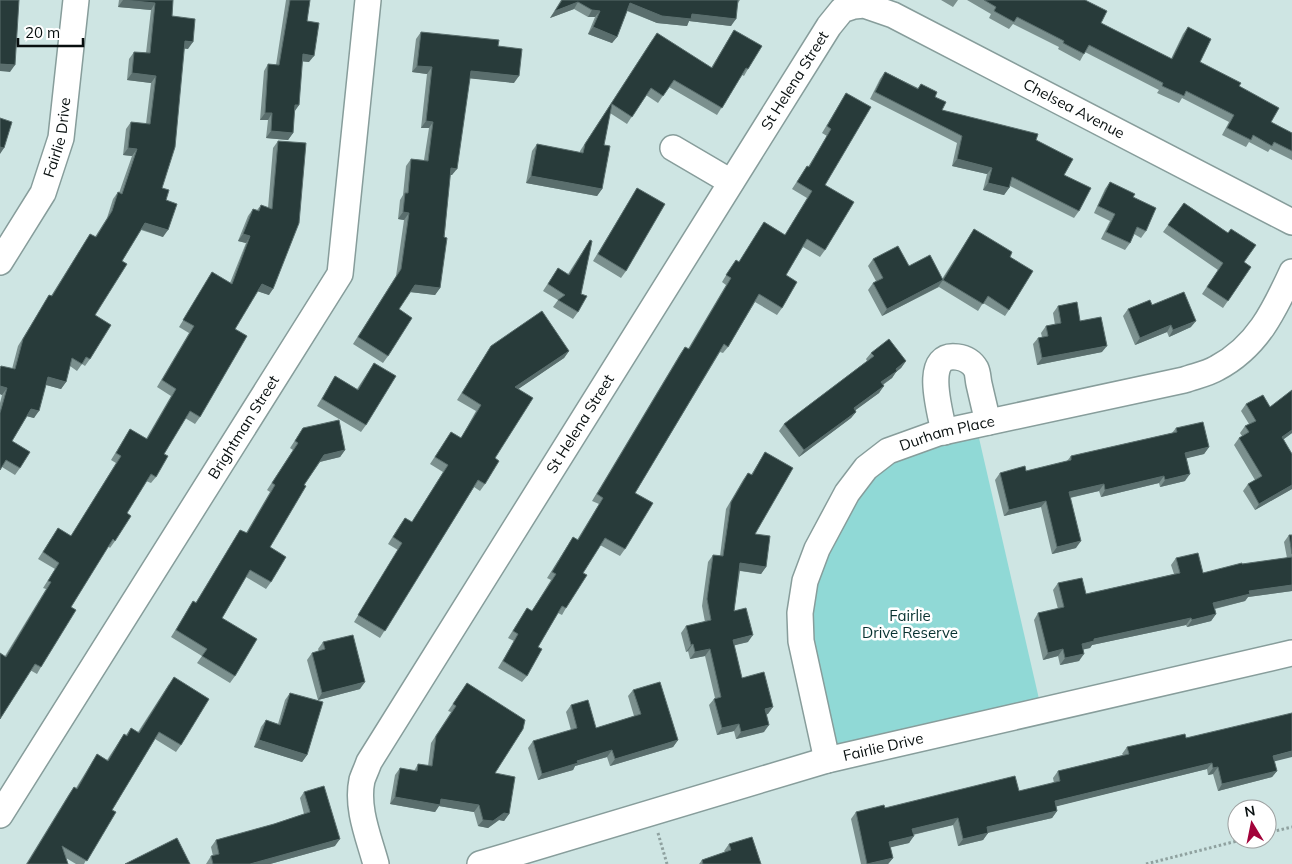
<svg xmlns="http://www.w3.org/2000/svg" width="1292" height="864" viewBox="0 0 1292 864" font-family="Mulish,sans-serif">
<style>
.green{fill:#90d9d6}
.lines{fill:none;stroke-linecap:round;stroke-linejoin:round}
.street-casing{stroke:#879d9b;stroke-width:28}
.path{stroke:#8fa19f;stroke-width:3;stroke-dasharray:2.5 2.5;stroke-linecap:butt}
.street{stroke:#fff;stroke-width:25}
.wall{fill:#7b908e}
.shaded-wall{fill:#5a6e6d}
.building{fill:#283b3a;stroke:#5a6e6d}
.labels{text-anchor:middle;stroke-width:5;stroke-linejoin:round;paint-order:stroke}
.street-label{font-size:15px;fill:#080f0f;stroke:#fff}
.park-label{font-size:15px;fill:#083231;stroke:#fff}
</style>
<rect width="100%" height="100%" fill="#cee5e3"/>
<path class="green" d="M976 425 1042 712 827 760 800 613 866 468Z"/>
<g class="lines">
<g class="street-casing">
<g id="street">
<path d="M673 148 731 182"/>
<path id="s1" d="M0 262 43 193 61 138 76 0"/>
<path d="M944 432C941 414 921 352 957 357 965 358 972 362 976 369 978 373 978 380 979 384 982 397 985 410 988 422"/>
<path id="s2" d="M827 760 801 641 800 613 805 581 817 549 847 493 866 468 888 451 938 433 1184 380C1195 376 1207 374 1217 368 1257 347 1274 311 1292 272"/>
<path id="s3" d="M0 815 340 274 368 0"/>
<path id="s4" d="M376 864C369 838 356 808 362 780 364 774 367 768 369 762L829 26 842 10 854 6 864 5 893 15 1292 222"/>
<path id="s5" d="M480 864 827 760 1292 653"/>
</g>
</g>
<path class="path" d="M658 833 667 864
M1267 833 1292 827
M1146 864 1245 839"/>
<use href="#street" class="street"/>
</g>
<path class="wall" d="M119 0H173L172 16 188 49 184 48 162 188 166 200 163 237 141 230 122 261 95 315 90 359 85 366 82 364 77 371 70 366 66 382 61 389 46 385 34 418 27 416 12 441 20 468 15 475 2 467 0 470V403L2 395 0 394V367L1 366 12 369 18 346 45 302 49 295 51 296 90 234 95 237 107 218 113 199 118 192 119 193 132 156 123 155 126 129 131 122 146 124 151 83 127 80 129 59 134 52 146 53 151 10 118 7Z
M286 0H310L307 21 309 62 302 61 299 105 294 112 293 133 288 140 266 138 268 120H260L264 71 268 64 276 65Z
M561 0H740L738 3 731 26 689 21 687 26 657 23 627 11 617 37 612 43 588 34 595 17H588L574 9 550 18Z
M941 0H958L953 7Z
M967 0H1085L1101 23 1171 59 1183 34 1188 27 1200 62 1239 86 1271 122 1292 133V160L1270 149 1268 152 1249 142 1246 147 1222 135 1229 122 1182 98 1179 103 1157 93 1159 90 1085 52 1080 61 1058 49 1059 47 1013 24 1009 29 989 18 991 14Z
M734 30 748 69 744 76 742 75 717 115 669 87 658 103 646 95 627 124 610 113 604 145 602 189 597 196 526 183 532 151 537 144 580 153V151L652 40 711 68Z
M421 32 498 46 514 83 470 78 452 175H450L440 288 435 295 410 292 399 309 388 356 383 363 353 344 396 276 404 220 398 219 400 200 403 195 406 166 411 159 424 160 429 128H421L427 74 412 72 416 39Z
M885 72 918 88 921 84 935 97 942 110 1036 140 1064 175 1079 211 1074 218 1010 186 1009 188 1004 195 983 190 987 174 952 166 957 143 870 99 880 79Z
M846 93 825 185V250L820 257 803 247 786 275 782 308 777 315 755 302 728 347 723 353 720 352 635 493 625 549 620 556 600 545 583 573 566 608 562 615 558 613 538 647 527 676 522 682 498 668 514 641 508 638 527 608 532 611 551 580 547 578 573 537 577 540 599 504 592 501 680 354 685 347 688 349 726 285 722 282 731 267 736 260 739 262 764 222 785 235 807 198 792 189 807 166 808 167 827 136 822 133Z
M278 141 269 295 257 291 235 329 200 417 195 424 185 418 164 454 156 477 151 483 146 481 127 513 115 541 110 548 108 546 71 607 41 667 37 674 5 656 46 589 43 588 55 569 38 559 58 528 71 536 116 463 111 460 130 429 146 439 171 396 157 387 189 333 179 327 212 272 230 283 246 243 238 241 248 216 253 209 257 210 261 205 268 208 273 148Z
M1110 182 1133 197 1146 231 1141 238 1134 234 1130 243 1125 250 1101 239 1110 221 1094 213 1105 189Z
M637 188 626 271 621 278 593 261Z
M1184 203 1228 233 1244 262 1251 267 1223 308 1202 294 1218 270 1163 232Z
M974 229 1010 257 1009 310 1005 316 983 303 978 311 939 287 882 316 868 290 873 283 876 281 868 266 873 259 909 266 942 279Z
M590 240 578 312 573 319 553 307 558 300 543 291 558 268 568 274Z
M1152 305 1191 327 1169 337 1167 332 1135 345 1123 316 1128 309Z
M1058 306 1080 321 1102 352 1037 365 1033 344 1038 338 1042 337 1041 333 1046 326 1055 325 1053 313Z
M491 346 569 351 564 358 518 389 495 458 485 484 480 491 474 487 380 638 354 622 398 550 388 544 400 525 405 518 412 522 443 472 430 464 451 432 461 438 476 411 457 400Z
M871 353 906 361 901 368 896 372 892 378 883 385 879 393 855 410 856 412 851 418 799 457 779 431 784 424 867 361 866 359Z
M374 363 366 425 361 432 317 406 335 376 357 389Z
M1246 404 1270 407 1292 433 1284 439 1292 489 1255 510 1243 491 1248 484 1255 480 1234 445 1239 438 1242 436 1240 433 1245 426 1249 424 1241 411Z
M303 428 345 450 340 457 320 462 304 485 270 547 271 582 266 589 246 577 222 618 235 676 230 683 197 663 202 656 171 637 193 601 196 602 240 530 246 533 270 492 267 490 293 450 290 448Z
M1176 428 1209 447 1204 454 1186 458 1185 481 1160 487 1159 483 1101 497 1099 491 1070 498 1076 548 1052 554 1041 507 1004 516 995 480 1000 473 1026 471 1067 461 1071 456 1172 433Z
M765 452 755 534 766 567 761 574 740 571 734 611 748 642 734 645 742 678 768 714H767L764 732 736 739 734 731 717 735 709 705 714 699 715 698 705 656 690 659 688 651 686 652 681 633 686 626 705 622 702 606 708 562 713 555 720 556 726 509 743 480 748 473 751 475Z
M1289 535H1292V591L1248 597 1245 601 1215 609 1216 614 1211 621 1187 627 1186 625 1092 645 1090 648 1083 649 1079 661 1060 665 1058 656 1043 660 1034 620 1038 613 1058 609 1053 590 1058 583 1086 594 1174 574 1171 565 1176 558 1203 573 1242 564 1287 558 1284 542Z
M323 642 360 689 318 700 307 660 312 653 319 651 318 649Z
M467 683 495 773 509 814 504 821 499 820 488 828 478 826 474 812 439 806 435 812 390 804 395 775 400 768 414 771 418 764 428 766 431 743 451 712 448 711Z
M169 684 181 745 176 752 155 739 112 810 84 864H76L66 858 68 864H26L69 794 74 787 76 788 97 754 107 760 124 734 126 735 131 728 138 732Z
M633 690 678 740 673 747 610 766 607 757 575 766 573 770 538 780 528 748 533 741 571 730 566 712 571 705 596 728 634 716 628 696Z
M290 693 307 755 302 762 254 747 261 727 266 720 278 724 285 700Z
M1186 738 1274 761 1277 771 1272 777 1218 791 1213 774 1208 775 1207 769 1056 806 1057 811 1052 818 988 833 983 840 958 846 953 825 913 835 909 843 890 847 893 858 888 864H861L851 819 856 812 1019 791 1054 783 1053 778 1058 771 1123 755 1122 754 1127 747Z
M304 792 335 846 270 864H206L211 856H213L211 847 216 840 274 824 304 814 300 798Z
M729 844 761 864H699L702 860 725 852 724 851Z"/>
<path class="shaded-wall" d="M123 0 155 3 151 10 118 7Z
M578 2 574 9 550 18 555 11Z
M630 3 692 14 736 19 731 26 689 21 687 26 657 23 626 10Z
M592 10 600 11 595 17H588Z
M593 27 617 37 612 43 588 34Z
M185 41 193 42 188 49 180 48Z
M303 54 314 56 309 62 298 61Z
M0 64 15 65 10 72 0 71Z
M417 66 432 67 427 74 412 72Z
M471 71 519 76 514 83 466 78Z
M132 73 156 76 151 83 127 80Z
M295 105H299L294 112Z
M265 113H272L268 120H260Z
M426 121 433 122 429 128H421Z
M271 131 293 133 288 140 266 138Z
M0 147 4 148 0 154Z
M128 148 137 149 132 156 123 155Z
M957 159 992 168 987 174 952 166Z
M451 168 457 169 452 175H446Z
M531 176 602 189 597 196 526 183Z
M988 183 1009 188 1004 195 983 190Z
M403 212 409 213 404 220 398 219Z
M145 223 168 230 163 237 141 229Z
M243 234 250 236 246 243 238 241Z
M943 280 938 287 882 316 887 309Z
M262 284 273 289 269 295 257 291Z
M415 285 440 288 435 295 410 292Z
M1196 321 1191 327 1169 337 1173 330Z
M1171 325 1167 332 1135 345 1140 338Z
M1107 346 1102 352 1037 365 1042 358Z
M569 351 564 358 511 394 515 387Z
M906 361 901 368 896 372 892 378 876 389 881 382 896 369Z
M48 377 66 382 61 389 43 384Z
M0 386 7 388 2 395 0 394Z
M884 386 879 393 849 415 854 408Z
M31 409 39 411 34 418 26 416Z
M856 412 851 418 799 457 804 450Z
M1292 430V433L1277 444 1282 437Z
M1209 447 1204 454 1180 460 1185 453Z
M345 450 340 457 319 462 324 455Z
M1190 474 1185 481 1160 487 1165 480Z
M1164 476 1159 483 1101 497 1105 490Z
M1104 484 1099 491 1064 499 1069 492Z
M1292 485V489L1255 510 1259 504Z
M1046 501 1041 507 1004 516 1009 510Z
M1081 541 1076 548 1052 554 1057 547Z
M740 563 766 567 761 574 736 570Z
M1292 585V591L1248 597 1245 601 1209 610 1213 603 1249 591Z
M1216 614 1211 621 1187 627 1192 620Z
M1191 618 1186 625 1092 645 1090 648 1077 651 1082 644 1094 639Z
M753 635 748 642 728 647 733 640Z
M693 644 688 651 686 652 691 645Z
M710 649 705 656 690 659 695 652Z
M1063 649 1058 656 1043 660 1048 653Z
M1084 654 1079 661 1060 665 1065 658Z
M365 682 360 689 318 700 322 693Z
M773 707 768 714 760 716 765 709Z
M739 724 734 731 717 735 722 728Z
M769 725 764 732 736 739 741 732Z
M259 740 307 755 302 762 254 747Z
M678 740 673 747 610 766 615 759Z
M612 750 607 757 575 766 573 770 538 780 542 774 577 761Z
M1292 751V757L1268 763 1273 756Z
M1212 763 1207 769 1050 808 1055 801Z
M1218 767 1213 774 1208 775 1213 768Z
M1277 771 1272 777 1218 791 1222 784Z
M395 797 441 799 479 805 474 812 439 806 435 812 390 804Z
M1057 811 1052 818 982 834 987 827Z
M504 813 509 814 504 821 499 820 488 828 478 826 483 820Z
M958 818 953 825 907 836 912 829Z
M988 833 983 840 958 846 963 839Z
M914 836 909 843 884 849 889 842Z
M340 839 335 846 270 864H250Z
M893 858 888 864H867Z"/>
<path class="building" d="M0 0H19L15 65 0 64Z
M123 0H173L172 16 195 19 193 42 185 41 175 147 162 188 169 190 166 200 177 204 168 230 145 223 122 261 127 264 95 315 111 325 90 359 86 357 82 364 72 358 66 382 48 377 39 411 31 409 12 441 30 452 20 468 6 460 0 470V413L7 388 0 386V369L1 366 15 369 23 339 49 295 52 296 90 234 96 237 112 211 118 192 122 194 137 149 128 148 131 122 150 124 156 76 132 73 134 52 150 53 155 3Z
M290 0H310L307 21 319 23 314 56 303 54 299 105H295L293 133 271 131 272 113H265L268 64 279 65Z
M562 0H738L736 19 692 14 691 19 662 16 630 3 617 37 593 27 600 11 592 10 578 2 555 11Z
M984 0H1085L1107 11 1101 23 1172 59 1188 27 1211 39 1200 62 1241 83 1239 86 1279 108 1271 122 1292 133V151L1274 142 1272 146 1253 135 1251 140 1227 128 1234 115 1186 91 1184 96 1162 86 1163 83 1089 45 1084 54 1063 43 1064 41 1017 17 1014 22 994 11 996 7Z
M734 30 762 46 748 69 746 68 722 108 674 80 663 96 651 88 632 117 612 104 604 145 610 146 602 189 531 176 537 144 583 153 585 144 657 33 712 68Z
M421 32 499 40 498 46 522 49 519 76 471 71 457 169 451 168 444 237 447 238 440 288 415 285 399 309 412 318 388 356 358 337 401 269 409 213 403 212 405 193H408L411 159 428 161 433 122 426 121 432 67 417 66Z
M885 72 918 89 921 84 937 92 935 97 946 102 942 110 1038 134 1036 140 1073 159 1064 175 1091 188 1079 211 1012 177 1009 188 988 183 992 168 957 159 962 136 875 92Z
M846 93 871 107 825 185 854 202 825 250 807 239 786 275 797 282 782 308 759 294 728 347 724 344 635 493 653 503 625 549 605 538 583 573 587 575 566 608 562 606 538 647 542 649 527 676 503 661 518 634 513 631 527 608 532 611 556 574 552 572 573 537 578 540 603 498 597 494 685 347 689 349 731 278 726 275 736 260 739 262 764 222 785 235 812 191 797 182 807 166 809 167 831 129 827 126Z
M0 118 12 122 4 148 0 147Z
M278 141 306 143 299 223 273 289 262 284 235 329 247 336 200 417 190 411 164 454 168 456 156 477 151 474 127 513 131 516 115 541 113 539 71 607 76 610 41 667 35 664 0 719V653L6 657 51 582 48 581 59 563 43 552 58 528 71 536 121 456 116 453 130 429 147 439 176 389 162 380 194 326 183 320 212 272 232 284 250 236 243 234 253 209 259 211 261 205 272 209Z
M1110 182 1135 194 1133 197 1156 208 1146 231 1137 227 1130 243 1106 232 1115 214 1098 206Z
M637 188 665 204 626 271 598 254Z
M1184 203 1228 233 1231 229 1256 245 1244 262 1251 267 1228 301 1207 287 1223 263 1168 225Z
M974 229 1012 252 1010 257 1033 271 1009 310 988 296 983 304 943 280Z
M590 240 592 241 581 294 587 296 578 312 558 300 565 295 548 284 558 268 569 275Z
M898 246 909 266 930 255 943 280 887 309 873 283 883 278 873 259Z
M1184 292 1196 321 1173 330 1171 325 1140 338 1128 309 1150 300 1152 305Z
M1077 302 1080 321 1101 317 1107 346 1042 358 1038 338 1048 336 1046 326 1061 323 1058 306Z
M542 311 569 351 515 387 533 398 495 458 499 461 485 484 478 480 385 631 358 615 402 543 393 537 405 518 412 522 448 465 435 457 451 432 461 438 481 405 462 393 491 346Z
M889 339 906 361 896 369 897 371 881 382 884 386 854 408 856 412 804 450 784 424 874 356 871 353Z
M374 363 396 376 366 425 322 399 335 376 358 390Z
M1292 390V430L1282 437 1292 454V485L1259 504 1248 484 1262 476 1239 438 1249 432 1245 426 1256 421 1246 404 1263 395 1270 407Z
M339 420 345 450 324 455 304 485 306 486 270 547 286 557 271 582 250 570 222 618 257 639 235 676 202 656 207 649 176 630 193 601 196 603 240 530 247 533 275 485 272 483 298 443 295 441 303 428Z
M1203 422 1209 447 1185 453 1190 474 1165 480 1164 476 1105 490 1104 484 1069 492 1081 541 1057 547 1046 501 1009 510 1000 473 1025 466 1026 471 1071 460V456L1177 432 1176 428Z
M765 452 793 468 755 534 770 536 766 567 740 563 734 611 746 608 753 635 733 640 742 678 764 672 773 707 765 709 769 725 741 732 739 724 722 728 714 699 721 697 710 649 695 652 693 644 691 645 686 626 711 620 707 599 713 555 723 556 731 502 748 473 752 475Z
M1289 535H1292V554Z
M1198 553 1203 573 1242 563V564L1292 557V585L1249 591 1250 594 1213 603 1216 614 1192 620 1191 618 1094 639V641L1082 644 1084 654 1065 658 1063 649 1048 653 1038 613 1064 607 1058 583 1082 578 1086 594 1180 573 1176 558Z
M353 635 365 682 322 693 312 653 325 649 323 642Z
M174 677 209 699 181 745 159 732 112 810 116 812 87 861 62 846 68 864H27L74 787 77 789 97 754 108 761 124 734 127 736 131 728 139 733Z
M660 682 678 740 615 759 612 750 577 761 578 763 542 774 533 741 577 728 571 705 588 700 596 728 641 714 633 690Z
M467 683 525 720 523 729 495 773 515 777 509 814 504 813 493 821 483 820 479 805 441 799 440 805 395 797 400 768 417 771 418 764 432 766 436 736 456 706 453 704Z
M290 693 323 702 307 755 259 740 266 720 280 725Z
M1292 713V751L1273 756 1277 771 1222 784 1218 767 1213 768 1212 763 1055 801 1057 811 987 827 988 833 963 839 958 818 912 829 914 836 889 842 893 858 867 864 856 812 884 805 885 808 1015 776 1019 791 1060 781 1058 771 1129 754 1127 747 1185 734 1186 738Z
M324 786 340 839 250 864H213L211 856 219 854 216 840 274 824 310 812 304 792Z
M752 837 761 864H703L702 860 731 850 729 844Z
M177 838 190 864H125Z"/>
<g class="labels">
<g class="street-label">
<text dy="5" stroke="none"><textPath href="#s4" startOffset="909">St Helena Street</textPath></text>
<text dy="5" stroke="none"><textPath href="#s4" startOffset="1251">Chelsea Avenue</textPath></text>
<text dy="5" stroke="none"><textPath href="#s1" startOffset="139">Fairlie Drive</textPath></text>
<text dy="5" stroke="none"><textPath href="#s4" startOffset="504">St Helena Street</textPath></text>
<text dy="5" stroke="none"><textPath href="#s3" startOffset="458">Brightman Street</textPath></text>
<text dy="5" stroke="none"><textPath href="#s2" startOffset="401">Durham Place</textPath></text>
<text dy="5" stroke="none"><textPath href="#s5" startOffset="420">Fairlie Drive</textPath></text>
</g>
<g class="park-label">
<text x="910" y="621">Fairlie<tspan x="910" dy="17">Drive Reserve</tspan></text>
</g>
</g>
<g transform="translate(1252 824) rotate(350)"><circle r="24" fill="#ffffff" stroke="#9c9f9f"/>
<path d="M0-4L9 19L0 12L-9 19Z" fill="#a2033a"/>
<text y="-8" font-size="14" font-weight="bold" text-anchor="middle" fill="#080f0f">N</text>
</g>
<path d="M18 38v8h65v-8" fill="none" stroke="#080f0f" stroke-width="2.5"/>
<text x="25" y="38" font-size="15" fill="#080f0f" stroke="#ffffff" stroke-width="4" paint-order="stroke">20 m</text>
</svg>
